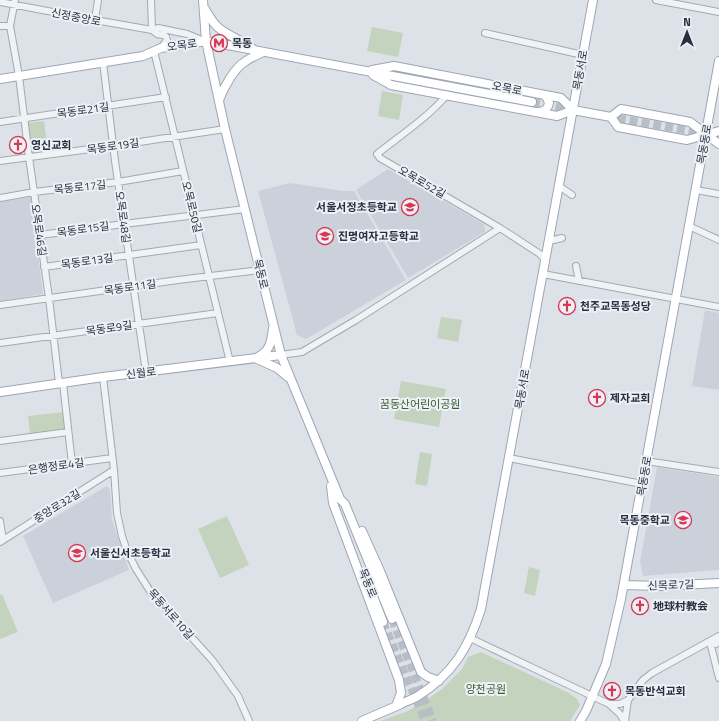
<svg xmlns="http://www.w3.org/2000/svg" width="719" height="721" viewBox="0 0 719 721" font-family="'Titillium Web','Noto Sans KR',sans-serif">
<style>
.built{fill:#cbd1db}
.green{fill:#c4d3be}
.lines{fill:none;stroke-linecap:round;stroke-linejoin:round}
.major-tunnel{stroke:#b8bec6;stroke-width:8;stroke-dasharray:8 4;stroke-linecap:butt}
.minor-casing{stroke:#a2a9b2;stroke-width:8}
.major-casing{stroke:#9ca6b5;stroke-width:10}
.minor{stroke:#f0f3f6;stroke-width:6}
.major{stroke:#fff;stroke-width:8}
.labels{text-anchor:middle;stroke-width:4;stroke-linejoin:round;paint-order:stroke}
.street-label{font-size:11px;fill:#263040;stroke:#edf1f6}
.poi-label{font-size:11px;font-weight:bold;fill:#263040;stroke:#edf1f6;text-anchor:start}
.park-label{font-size:11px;fill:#3b5d32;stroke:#edf1f6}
</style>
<rect width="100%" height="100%" fill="#dde2e8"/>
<path class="built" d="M388 169 484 224 485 232 408 278 356 190Z
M290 183 343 191H354L406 280 306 339 297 335 258 191Z
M31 197 43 294 0 301V202Z
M705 310 719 313V390L692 386Z
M657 467 719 477V570L643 576 640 562Z
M107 486 110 490 112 520 129 570 53 603 23 536Z"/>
<path class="green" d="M372 27 403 33 398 57 367 51Z
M382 91 403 95 399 120 378 116Z
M44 121 48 152 31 154 27 123Z
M441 317 462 320 458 342 437 338Z
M401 381 446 389 439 427 394 419Z
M63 412 65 430 30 434 28 416Z
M420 452 432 454 427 486 415 484Z
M227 516 249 565 220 578 198 529Z
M529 567 540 570 535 596 524 593Z
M2 594 18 632 0 639V595Z
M481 652 569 693 577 699 580 705 570 721H380L408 711 428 699 442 689 462 669 468 657Z"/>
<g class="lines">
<path class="major-tunnel" d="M532 102 575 110
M606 116 719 136
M392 619 433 721
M383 622 425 721"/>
<g class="minor-casing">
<path id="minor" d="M15 0 10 26 19 76 29 157 49 298 59 383
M151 0 152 30
M656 0 719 12
M0 2 95 20 152 30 158 28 187 34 204 41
M95 20 98 0
M0 26H10
M152 30C153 30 156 34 157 34 162 36 166 33 167 40L161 48
M485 33 583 55
M154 51 230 362
M103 62 115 161 146 372
M447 95C427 118 401 135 377 154L380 158 500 228 540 254 545 260
M0 122 166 97
M0 161 113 146 225 129
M559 186 572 195
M696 190 719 194
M0 198 34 192 118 182 183 171
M689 226 719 240
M40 235 124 224 245 209
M549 241 562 238
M576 266 579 281
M44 267 201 245
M543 274 719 307
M0 305 178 280 260 270
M0 343 218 313
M281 355 302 352 356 320 500 228
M103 377 114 470 117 513 122 536 127 551 136 569 150 591 213 661 238 696 249 721
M63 383 72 464
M0 441 68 432
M509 458 642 484
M646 461 719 472
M0 473 112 458
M0 521 3 540
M0 542 114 470
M470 638 592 696 609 704H620L628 700 643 680 652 673 719 636
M713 640 716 644 719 642
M710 642 719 678
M609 704 620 714 624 721
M625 721 628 700"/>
</g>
<g class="major-casing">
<path id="major" d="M203 0 206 41 225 129 281 355 340 499 345 504 392 619
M205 9C209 16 213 24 220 29 231 37 243 41 253 49
M372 70 394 66 561 98 573 110
M373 75 391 85 557 116 573 110 611 117 618 127 687 140 719 131
M0 79 143 56 161 48 206 41 532 102
M219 100C224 87 234 68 246 61 251 57 258 55 263 52
M539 112C545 111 548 109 549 103L547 98 544 95
M611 117 621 109 690 122 719 144
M258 357C271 350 271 342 273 328
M257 359 277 368 289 378
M0 392 103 377 281 355
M331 486 333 503 399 680 401 693 396 706
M362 531 380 571 421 672 428 677 439 681
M364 573 383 622
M624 585 660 586 719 583
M362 721C375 715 388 710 401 704 407 701 413 699 418 696 453 674 469 647 481 609L593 0
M580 721 586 711 606 664 621 599 719 61"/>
</g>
<use href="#minor" class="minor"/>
<use href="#major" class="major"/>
</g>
<defs>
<g id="metro-ring" transform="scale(0.9)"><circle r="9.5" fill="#edf1f6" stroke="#d83854" stroke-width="1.5"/><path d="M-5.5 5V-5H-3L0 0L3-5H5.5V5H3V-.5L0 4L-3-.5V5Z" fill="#d83854"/></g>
<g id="church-ring" transform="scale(0.9)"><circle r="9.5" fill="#edf1f6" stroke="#d83854" stroke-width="1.5"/><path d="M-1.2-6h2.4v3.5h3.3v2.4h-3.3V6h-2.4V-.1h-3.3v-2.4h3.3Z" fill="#d83854"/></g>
<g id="school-ring" transform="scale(0.9)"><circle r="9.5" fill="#edf1f6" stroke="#d83854" stroke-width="1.5"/><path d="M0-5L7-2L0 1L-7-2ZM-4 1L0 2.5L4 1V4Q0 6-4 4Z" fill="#d83854"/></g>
</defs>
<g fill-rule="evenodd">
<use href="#metro-ring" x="219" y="43"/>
<use href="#church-ring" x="18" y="145"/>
<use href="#school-ring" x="410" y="207"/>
<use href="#school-ring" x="325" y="236"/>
<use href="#church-ring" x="567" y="306"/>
<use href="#church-ring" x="597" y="398"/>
<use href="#school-ring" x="683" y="520"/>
<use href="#school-ring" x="77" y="553"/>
<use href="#church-ring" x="640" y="606"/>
<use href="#church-ring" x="612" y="691"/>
</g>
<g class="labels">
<g class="street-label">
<text transform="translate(76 17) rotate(11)" y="4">신정중앙로</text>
<text transform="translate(182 45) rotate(-8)" y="4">오목로</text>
<text transform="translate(580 70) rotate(-80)" y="4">목동서로</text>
<text transform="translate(507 88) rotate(11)" y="4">오목로</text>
<text transform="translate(83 110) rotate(-8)" y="4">목동로21길</text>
<text transform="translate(704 144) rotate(-80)" y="4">목동동로</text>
<text transform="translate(113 146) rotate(-8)" y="4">목동로19길</text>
<text transform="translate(422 182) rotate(30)" y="4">오목로52길</text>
<text transform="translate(80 187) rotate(-6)" y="4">목동로17길</text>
<text transform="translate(192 207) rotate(76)" y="4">오목로50길</text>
<text transform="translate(123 217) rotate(82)" y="4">오목로48길</text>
<text transform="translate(83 229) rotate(-8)" y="4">목동로15길</text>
<text transform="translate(39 230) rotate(82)" y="4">오목로46길</text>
<text transform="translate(87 261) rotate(-8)" y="4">목동로13길</text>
<text transform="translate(261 274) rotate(76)" y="4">목동로</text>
<text transform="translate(130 287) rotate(-8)" y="4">목동로11길</text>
<text transform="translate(109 328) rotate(-8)" y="4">목동로9길</text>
<text transform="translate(141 373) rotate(-7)" y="4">신월로</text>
<text transform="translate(522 389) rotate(-80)" y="4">목동서로</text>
<text transform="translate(56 466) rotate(-8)" y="4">은행정로4길</text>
<text transform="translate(644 476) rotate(-80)" y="4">목동동로</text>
<text transform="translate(57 506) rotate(-32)" y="4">중앙로32길</text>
<text transform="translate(368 583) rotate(68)" y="4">목동로</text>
<text transform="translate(671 585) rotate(-2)" y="4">신목로7길</text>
<text transform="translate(171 614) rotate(49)" y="4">목동서로10길</text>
</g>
<g class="poi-label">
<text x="232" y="47">목동</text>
<text x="31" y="149">영신교회</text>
<text x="397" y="211" text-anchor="end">서울서정초등학교</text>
<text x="338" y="240">진명여자고등학교</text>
<text x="580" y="310">천주교목동성당</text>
<text x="610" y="402">제자교회</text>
<text x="670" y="524" text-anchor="end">목동중학교</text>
<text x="90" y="557">서울신서초등학교</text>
<text x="653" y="610">地球村教会</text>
<text x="625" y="695">목동반석교회</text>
</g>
<g class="park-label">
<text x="420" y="408">꿈동산어린이공원</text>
<text x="486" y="693">양천공원</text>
</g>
</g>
<g transform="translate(687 32)" stroke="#edf1f6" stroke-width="3" paint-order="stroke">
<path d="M0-3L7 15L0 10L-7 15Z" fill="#263040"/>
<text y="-6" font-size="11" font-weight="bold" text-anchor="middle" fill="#263040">N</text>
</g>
</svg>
